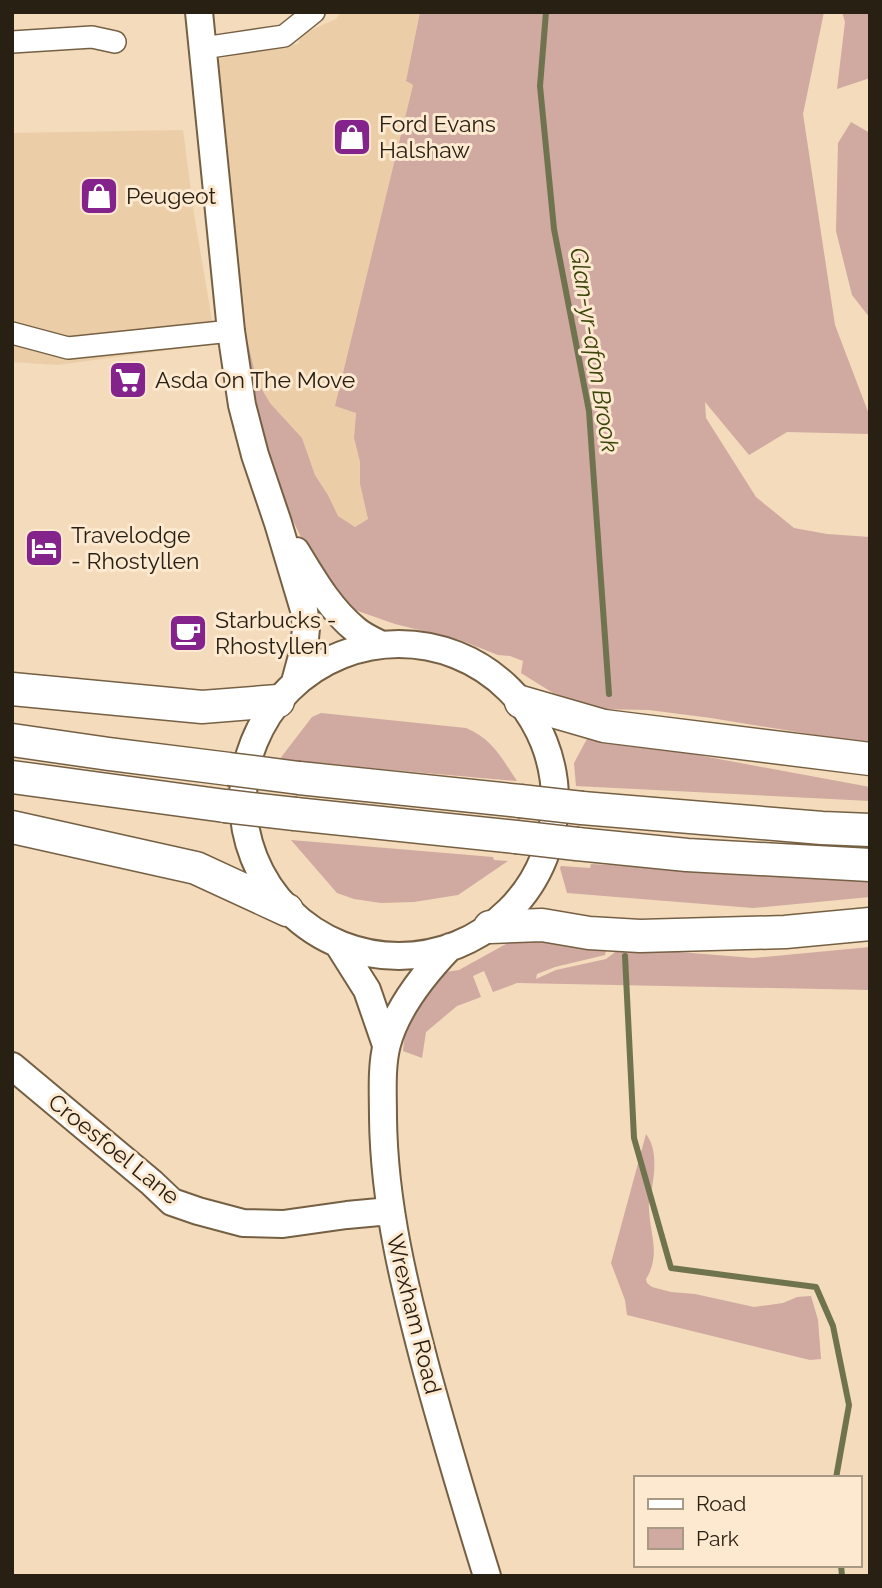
<svg xmlns="http://www.w3.org/2000/svg" width="882" height="1588" viewBox="0 0 882 1588" font-family="Raleway,sans-serif">
<style>
.built{fill:#ebcea8}
.green{fill:#d0a9a1}
.lines{fill:none;stroke-linecap:round;stroke-linejoin:round}
.stream{stroke:#6f744e;stroke-width:6}
.minor-casing{stroke:#756044;stroke-width:24}
.major-casing{stroke:#756044;stroke-width:30}
.highway-casing{stroke:#756044;stroke-width:35}
.minor{stroke:#fff;stroke-width:21}
.major{stroke:#fff;stroke-width:26}
.highway{stroke:#fff;stroke-width:32}
.highway-bridge-casing{stroke:#756044;stroke-width:35;stroke-linecap:butt}
.highway-bridge{stroke:#fff;stroke-width:32}
.labels{text-anchor:middle;stroke-width:6;stroke-linejoin:round;paint-order:stroke}
.poi-label{font-size:23px;fill:#292014;stroke:#fde9d0;text-anchor:start}
.street-label{font-size:23px;fill:#292014;stroke:#fde9d0}
.water-label{font-size:24px;font-style:italic;fill:#3a4308;stroke:#fde9d0}
</style>
<rect width="100%" height="100%" fill="#f3dbbc"/>
<path class="built" d="M341 12H420L406 81 413 85 336 406 356 412 354 438 360 462V484L368 519 355 527 338 516 328 495 315 475 302 438 270 403 257 381 245 331 217 59 298 44 302 34 336 19Z
M183 130 194 214 216 344 57 365 12 362V133Z"/>
<path class="green" d="M420 12H824L803 114 835 325 870 417V434L787 432 749 455 705 402 706 418 756 497 794 528 827 534 870 537V744L711 718 649 710 597 709 553 693 521 673 523 661 510 656 498 655 460 640 395 624 355 610 313 562 280 494 263 442 245 331 257 381 270 403 302 438 315 475 328 495 338 516 355 527 368 519 360 484V462L354 438 356 413 335 406 413 85 406 81Z
M842 12H870V78L837 89 845 22Z
M851 122 870 133V318L852 295 836 231 838 143Z
M321 713 466 728C493 739 502 759 517 781L279 760 312 717Z
M589 735 870 787V801L576 786 574 763Z
M291 840 493 857 494 860 508 861 458 895 414 902 381 903 354 899 337 893Z
M591 864 870 879V897L753 908 567 893 560 868 561 866 590 868Z
M515 939 607 946 605 955 555 967 537 974 536 979 556 970 606 959 614 953 618 947 753 958 870 947V990L517 983 493 992 484 971 473 976 481 997 457 1006 426 1032 422 1058 403 1051 407 1012 438 973 459 970Z
M646 1134C657 1148 655 1170 652 1188 651 1195 648 1202 649 1209 650 1235 661 1255 646 1279L647 1283 652 1287 671 1292 695 1294 754 1307 783 1303 797 1297 811 1296 818 1320 821 1359 810 1360 627 1315 625 1300 611 1263Z"/>
<g class="lines">
<path class="stream" d="M546 12 540 86 554 229 589 411 609 694
M625 956 634 1138 671 1268 816 1287 833 1326 849 1405 836 1478
M841 1565 842 1576"/>
<g class="minor-casing">
<path id="minor" d="M12 42 92 37 115 42
M203 48 284 36 314 12
M12 333 68 348 231 331"/>
</g>
<g class="major-casing">
<path id="major" d="M199 12 231 331 242 405 255 455 278 523 304 610 306 628 304 649 295 682
M296 551C313 579 330 609 356 630 363 636 372 640 380 644
M243 800a156 156 0 1 1 312 0a156 156 0 1 1-312 0Z
M338 944 367 990 386 1045
M450 947C424 974 397 1007 387 1044 381 1066 383 1095 383 1118 384 1205 405 1289 427 1372 446 1441 466 1508 487 1576
M12 1066 152 1183 172 1202 198 1211 243 1223 283 1224 347 1215 390 1211"/>
</g>
<g class="highway-casing">
<path id="highway" d="M12 689 202 707 278 701
M521 702 604 726 870 759
M12 740 109 754 229 769
M12 777 225 806
M299 778 520 801
M582 808 822 828 870 830
M295 814 516 837
M12 827 196 868 287 910
M577 844 687 855 870 865
M490 927 542 925 589 933 640 936 785 932 870 924"/>
</g>
<use href="#minor" class="minor"/>
<use href="#major" class="major"/>
<use href="#highway" class="highway"/>
<g class="highway-bridge-casing">
<path id="highway-bridge" d="M229 769 299 778
M520 801 582 808
M225 806 295 814
M516 837 577 844"/>
</g>
<use href="#highway-bridge" class="highway-bridge"/>
</g>
<defs>
<g id="shop-square" transform="scale(2.0125)"><rect x="-9" y="-9" width="18" height="18" rx="4" fill="#84238c" stroke="#fde9d0"/><path d="M-5-2.5h2.3a2.7 3.5 0 0 1 5.4 0H5L5.5 6h-11ZM-1.5-2.5h3a1.5 2.3 0 0 0-3 0Z" fill="#fff"/></g>
<g id="supermarket-square" transform="scale(2.0125)"><rect x="-9" y="-9" width="18" height="18" rx="4" fill="#84238c" stroke="#fde9d0"/><path d="M-6-5.5h2.5l.6 2H6L4.5 2H-2.5L-4.4-4H-6ZM-1.5 3.2a1.3 1.3 0 1 0 .1 0ZM3 3.2a1.3 1.3 0 1 0 .1 0Z" fill="#fff"/></g>
<g id="hotel-square" transform="scale(2.0125)"><rect x="-9" y="-9" width="18" height="18" rx="4" fill="#84238c" stroke="#fde9d0"/><path d="M-6-4.5h1.5V1H6V5H4.5V3h-9V5H-6ZM-4 0a1.8 1.8 0 1 1 3.6 0ZM.5 0V-2.5h3Q6-2.5 6 0Z" fill="#fff"/></g>
<g id="cafe-square" transform="scale(2.0125)"><rect x="-9" y="-9" width="18" height="18" rx="4" fill="#84238c" stroke="#fde9d0"/><path d="M-5.5-4.5H6V0H3Q3 3.5 0 3.5H-2.5Q-5.5 3.5-5.5 0ZM3-3.2v2h1.7v-2ZM-6 4.5H4V6H-6Z" fill="#fff"/></g>
</defs>
<g fill-rule="evenodd">
<use href="#shop-square" x="352" y="137"/>
<use href="#shop-square" x="99" y="196"/>
<use href="#supermarket-square" x="128" y="380"/>
<use href="#hotel-square" x="44" y="548"/>
<use href="#cafe-square" x="188" y="633"/>
</g>
<g class="labels">
<g class="poi-label">
<text x="379" y="132">Ford Evans<tspan x="379" dy="26">Halshaw</tspan></text>
<text x="126" y="204">Peugeot</text>
<text x="155" y="388">Asda On The Move</text>
<text x="71" y="543">Travelodge<tspan x="71" dy="26">- Rhostyllen</tspan></text>
<text x="215" y="628">Starbucks -<tspan x="215" dy="26">Rhostyllen</tspan></text>
</g>
<g class="street-label">
<text transform="translate(114 1149) rotate(39)" y="8">Croesfoel Lane</text>
<text transform="translate(414 1314) rotate(76)" y="8">Wrexham Road</text>
</g>
<g class="water-label">
<text transform="translate(594 350) rotate(81)" y="8">Glan-yr-afon Brook</text>
</g>
</g>
<rect width="882" height="1588" fill="none" stroke="#292014" stroke-width="28"/>
<rect x="634" y="1476" width="228" height="91" fill="#fde9d0" stroke="#a89985" stroke-width="2"/>
<rect x="648" y="1499" width="35" height="10" fill="#ffffff" stroke="#a89985" stroke-width="2"/>
<text x="696" y="1511" font-size="21" fill="#292014">Road</text>
<rect x="648" y="1528" width="35" height="21" fill="#d0a9a1" stroke="#a89985" stroke-width="2"/>
<text x="696" y="1546" font-size="21" fill="#292014">Park</text>
</svg>
